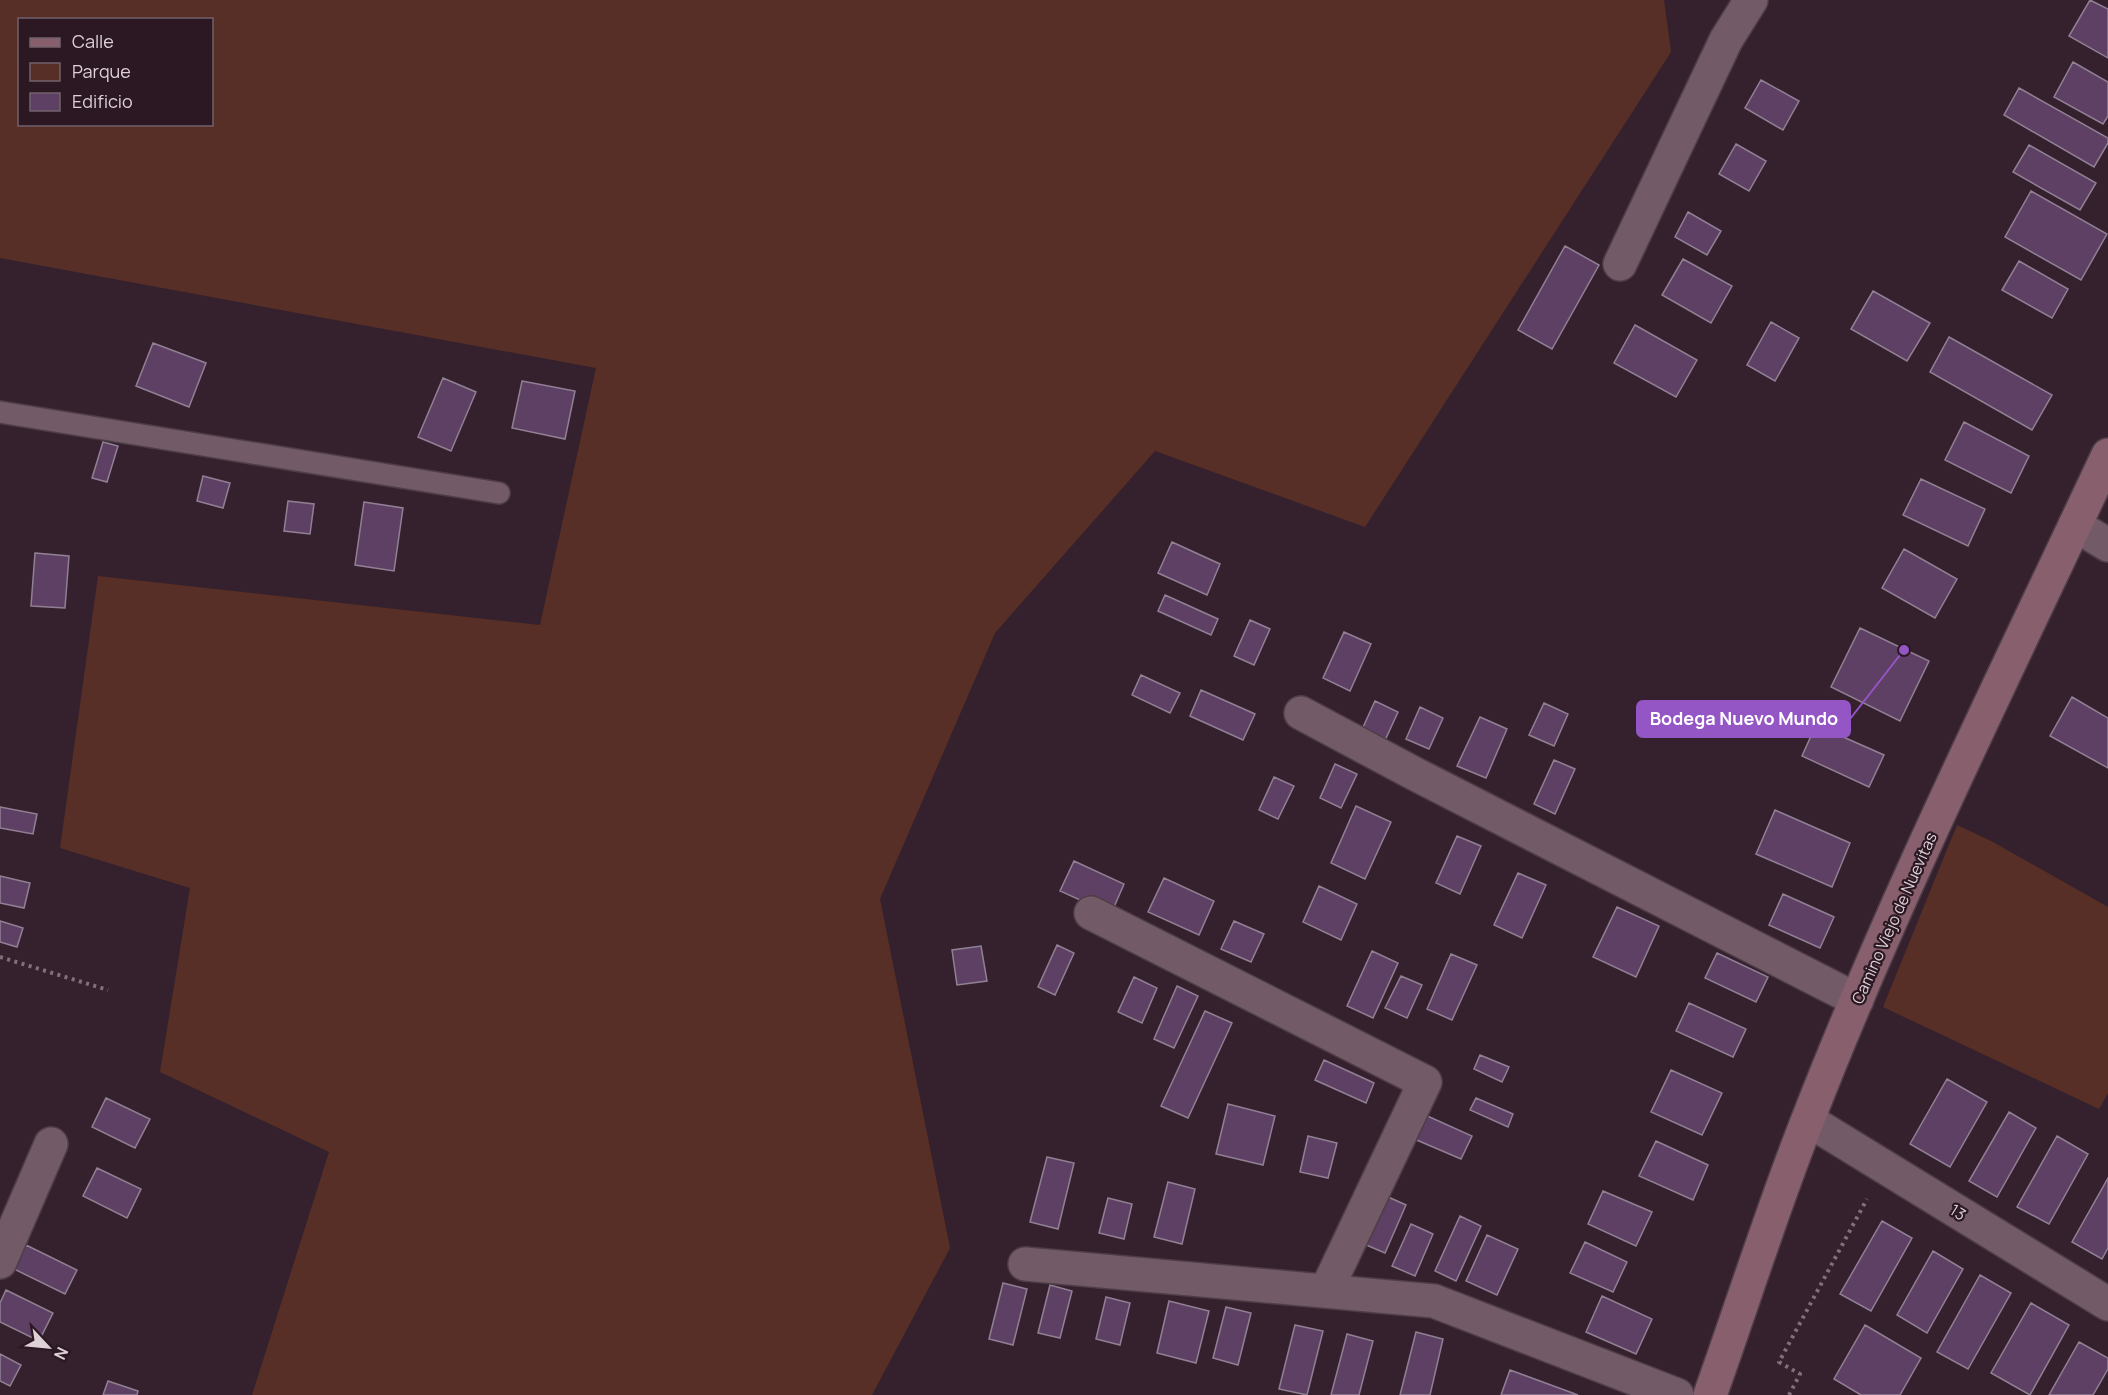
<svg xmlns="http://www.w3.org/2000/svg" width="2108" height="1395" viewBox="0 0 2108 1395" font-family="Manrope,sans-serif">
<style>
.green{fill:#572f27;fill-rule:evenodd}
.building{fill:#5f4065;stroke:#918094;stroke-width:1.5}
.lines{fill:none;stroke-linecap:round;stroke-linejoin:round}
.lane-casing{stroke:#4e3d47;stroke-width:24}
.street-casing{stroke:#4e3d47;stroke-width:36}
.secondary-casing{stroke:#4e3d47;stroke-width:36}
.path{stroke:#81707a;stroke-width:4;stroke-dasharray:3 4.5;stroke-linecap:butt}
.lane{stroke:#725a67;stroke-width:21}
.street{stroke:#725a67;stroke-width:33}
.secondary{stroke:#885f6c;stroke-width:33}
.labels{text-anchor:middle;stroke-width:4.5;stroke-linejoin:round;paint-order:stroke}
.street-label{font-size:16px;fill:#ded0d7;stroke:#2b1823}
.leader{fill:none;stroke:#9455c5;stroke-width:2}
.callout-dot{fill:#9455c5;stroke:#2b1823;stroke-width:2}
.callout{fill:#9455c5;stroke:#9455c5;stroke-width:2}
.callout-label{font-size:18px;text-anchor:middle;font-weight:bold;fill:#fff}
</style>
<rect width="100%" height="100%" fill="#35212d"/>
<path class="green" d="M0 0H1664L1671 52 1365 527 1155 451 995 633 880 899 950 1248 872 1395H252L329 1152 160 1072 190 888 60 848 98 576 540 625 596 368 0 258ZM20 20H212V124H20Z
M1957 825 1993 842 2108 907V1093L2099 1109 1883 1007Z"/>
<path class="building" d="M2090 0 2108 9V58L2069 36Z
M2073 62 2108 82V116L2103 124 2054 97Z
M1761 80 1799 101 1783 130 1745 108Z
M2019 88 2108 138V143L2094 167 2004 115Z
M1736 144 1766 161 1749 191 1719 174Z
M2029 145 2096 183 2080 210 2013 172Z
M2031 191 2107 234 2081 280 2005 237Z
M1688 212 1721 231 1707 255 1675 237Z
M1565 246 1599 265 1552 349 1518 330Z
M1683 259 1732 286 1711 323 1662 295Z
M2019 261 2068 289 2052 318 2002 290Z
M1873 291 1930 323 1907 361 1851 329Z
M1771 322 1799 338 1775 381 1747 365Z
M1635 325 1697 360 1676 397 1614 363Z
M1949 337 2052 395 2032 430 1930 372Z
M153 343 206 363 189 407 136 386Z
M443 378 476 392 451 451 418 437Z
M522 381 575 391 565 439 512 428Z
M1964 422 2029 456 2011 493 1945 460Z
M103 442 118 446 107 482 92 478Z
M203 476 230 483 223 508 197 501Z
M1921 479 1985 509 1968 546 1903 515Z
M288 501 314 504 310 534 284 531Z
M364 502 403 508 394 571 355 565Z
M1172 542 1220 564 1207 595 1158 573Z
M1904 549 1957 579 1935 618 1882 588Z
M35 553 69 556 65 608 31 606Z
M1165 595 1218 619 1211 635 1158 611Z
M1250 620 1270 629 1254 665 1234 656Z
M1860 628 1929 661 1900 721 1831 687Z
M1344 632 1371 644 1350 691 1323 678Z
M1141 675 1180 693 1170 713 1132 695Z
M1201 690 1255 714 1243 740 1190 716Z
M2072 697 2108 718V768L2050 736Z
M1375 701 1398 712 1382 747 1359 736Z
M1544 703 1568 714 1554 746 1529 735Z
M1420 707 1443 718 1429 749 1406 739Z
M1480 717 1507 729 1486 778 1457 766Z
M1816 725 1884 755 1869 787 1802 756Z
M1554 760 1575 769 1555 814 1534 804Z
M1335 764 1357 774 1341 808 1320 798Z
M1274 777 1294 786 1278 819 1259 810Z
M1356 806 1391 822 1365 879 1331 863Z
M0 807 37 814 33 834 0 828Z
M1775 810 1850 843 1832 887 1756 854Z
M1457 836 1481 846 1460 894 1436 883Z
M1074 861 1124 884 1111 914 1060 891Z
M1518 873 1546 885 1522 938 1494 925Z
M0 876 30 883 24 908 0 903Z
M1164 878 1214 901 1199 935 1148 912Z
M1319 886 1357 904 1341 940 1303 922Z
M1783 894 1834 917 1820 948 1769 925Z
M1617 907 1659 926 1636 977 1593 957Z
M0 921 23 928 17 947 0 942Z
M1234 921 1264 934 1251 962 1221 949Z
M1057 945 1074 953 1055 995 1038 987Z
M981 946 987 981 957 985 952 950Z
M1372 951 1398 963 1373 1018 1347 1006Z
M1717 953 1768 977 1756 1002 1705 978Z
M1451 954 1477 965 1452 1020 1427 1009Z
M1401 976 1422 985 1407 1018 1385 1008Z
M1134 977 1157 988 1142 1023 1118 1012Z
M1177 986 1198 996 1174 1048 1154 1039Z
M1689 1003 1746 1029 1733 1057 1676 1031Z
M1205 1011 1232 1023 1188 1118 1161 1106Z
M1480 1055 1509 1067 1502 1082 1474 1069Z
M1324 1060 1374 1083 1366 1103 1315 1080Z
M1671 1070 1722 1093 1702 1135 1651 1112Z
M1947 1079 1987 1102 1950 1167 1910 1144Z
M106 1098 150 1119 135 1148 92 1127Z
M1476 1098 1513 1114 1508 1127 1470 1110Z
M1228 1104 1275 1116 1263 1165 1216 1154Z
M2009 1112 2036 1128 1997 1197 1969 1181Z
M1423 1114 1472 1136 1461 1159 1412 1138Z
M1308 1136 1337 1143 1328 1178 1300 1172Z
M2057 1136 2088 1154 2049 1224 2017 1207Z
M1656 1141 1708 1165 1693 1200 1639 1176Z
M1047 1157 1074 1163 1058 1229 1030 1222Z
M97 1168 141 1189 127 1218 83 1196Z
M2108 1178V1248L2102 1259 2072 1242Z
M1168 1182 1195 1189 1182 1244 1154 1237Z
M1603 1191 1652 1212 1636 1246 1588 1224Z
M1386 1196 1406 1205 1385 1253 1364 1244Z
M1108 1198 1132 1204 1124 1239 1099 1233Z
M1460 1216 1481 1226 1456 1281 1435 1271Z
M1882 1221 1912 1238 1871 1311 1840 1294Z
M1411 1224 1433 1234 1415 1276 1392 1266Z
M1487 1235 1518 1249 1497 1295 1466 1281Z
M1585 1242 1627 1262 1613 1292 1570 1273Z
M26 1245 77 1270 65 1294 14 1269Z
M1933 1251 1963 1269 1927 1333 1897 1315Z
M1980 1275 2011 1293 1968 1369 1937 1352Z
M1003 1283 1027 1289 1013 1345 989 1339Z
M1050 1285 1072 1291 1060 1338 1038 1333Z
M6 1290 53 1313 39 1341 0 1322V1303Z
M1602 1296 1652 1319 1636 1354 1586 1332Z
M1106 1297 1130 1303 1120 1345 1096 1339Z
M1169 1301 1209 1311 1196 1363 1157 1353Z
M2031 1303 2069 1325 2030 1395 1991 1373Z
M1226 1307 1251 1313 1238 1365 1213 1358Z
M1295 1325 1323 1331 1307 1395 1279 1389Z
M1865 1325 1921 1358 1900 1395H1861L1834 1379Z
M1416 1332 1443 1339 1430 1395H1400Z
M1347 1334 1373 1341 1359 1395H1331Z
M2079 1342 2108 1358V1369L2093 1395H2049Z
M0 1354 21 1365 10 1386 0 1381Z
M1510 1370 1578 1395H1501Z
M108 1381 138 1391 137 1395H103Z"/>
<g class="lines">
<g class="lane-casing">
<path id="lane" d="M0 412 499 493"/>
</g>
<g class="street-casing">
<path id="street" d="M1620 264 1726 40 1751 0
M2075 525 2108 545
M1301 713 1417 775 1857 1000
M1091 913 1425 1082 1326 1291
M1808 1120 2108 1304
M0 1262 51 1144
M1025 1264 1434 1301 1677 1395"/>
</g>
<g class="secondary-casing">
<path id="secondary" d="M1710 1395C1743 1303 1772 1210 1808 1119 1896 893 2005 675 2108 455"/>
</g>
<path class="path" d="M0 957 108 990
M1789 1395 1800 1374 1779 1362 1867 1199"/>
<use href="#lane" class="lane"/>
<use href="#street" class="street"/>
<use href="#secondary" class="secondary"/>
</g>
<g class="labels">
<g class="street-label">
<text transform="translate(1894 918) rotate(-66)" y="6">Camino Viejo de Nuevitas</text>
<text transform="translate(1958 1212) rotate(32)" y="6">13</text>
</g>
</g>
<path class="leader" d="M1904 650L1850 719"/>
<circle class="callout-dot" cx="1904" cy="650" r="6"/>
<rect class="callout" x="1637" y="701" width="213" height="36" rx="6"/>
<g class="callout-label">
<text x="1744" y="725">Bodega Nuevo Mundo</text>
</g>
<rect x="18" y="18" width="195" height="108" fill="#2b1823" stroke="#73626b" stroke-width="1.5"/>
<rect x="30" y="38" width="30" height="9" fill="#885f6c" stroke="#73626b" stroke-width="1.5"/>
<text x="72" y="48" font-size="18" fill="#ded0d7">Calle</text>
<rect x="30" y="63" width="30" height="18" fill="#572f27" stroke="#73626b" stroke-width="1.5"/>
<text x="72" y="78" font-size="18" fill="#ded0d7">Parque</text>
<rect x="30" y="93" width="30" height="18" fill="#5f4065" stroke="#73626b" stroke-width="1.5"/>
<text x="72" y="108" font-size="18" fill="#ded0d7">Edificio</text>
<g transform="translate(48 1347) rotate(116)" stroke="#2b1823" stroke-width="4.5" paint-order="stroke">
<path d="M0-4.5L10 22L0 15L-10 22Z" fill="#ded0d7"/>
<text y="-9" font-size="16" font-weight="bold" text-anchor="middle" fill="#ded0d7">N</text>
</g>
</svg>
